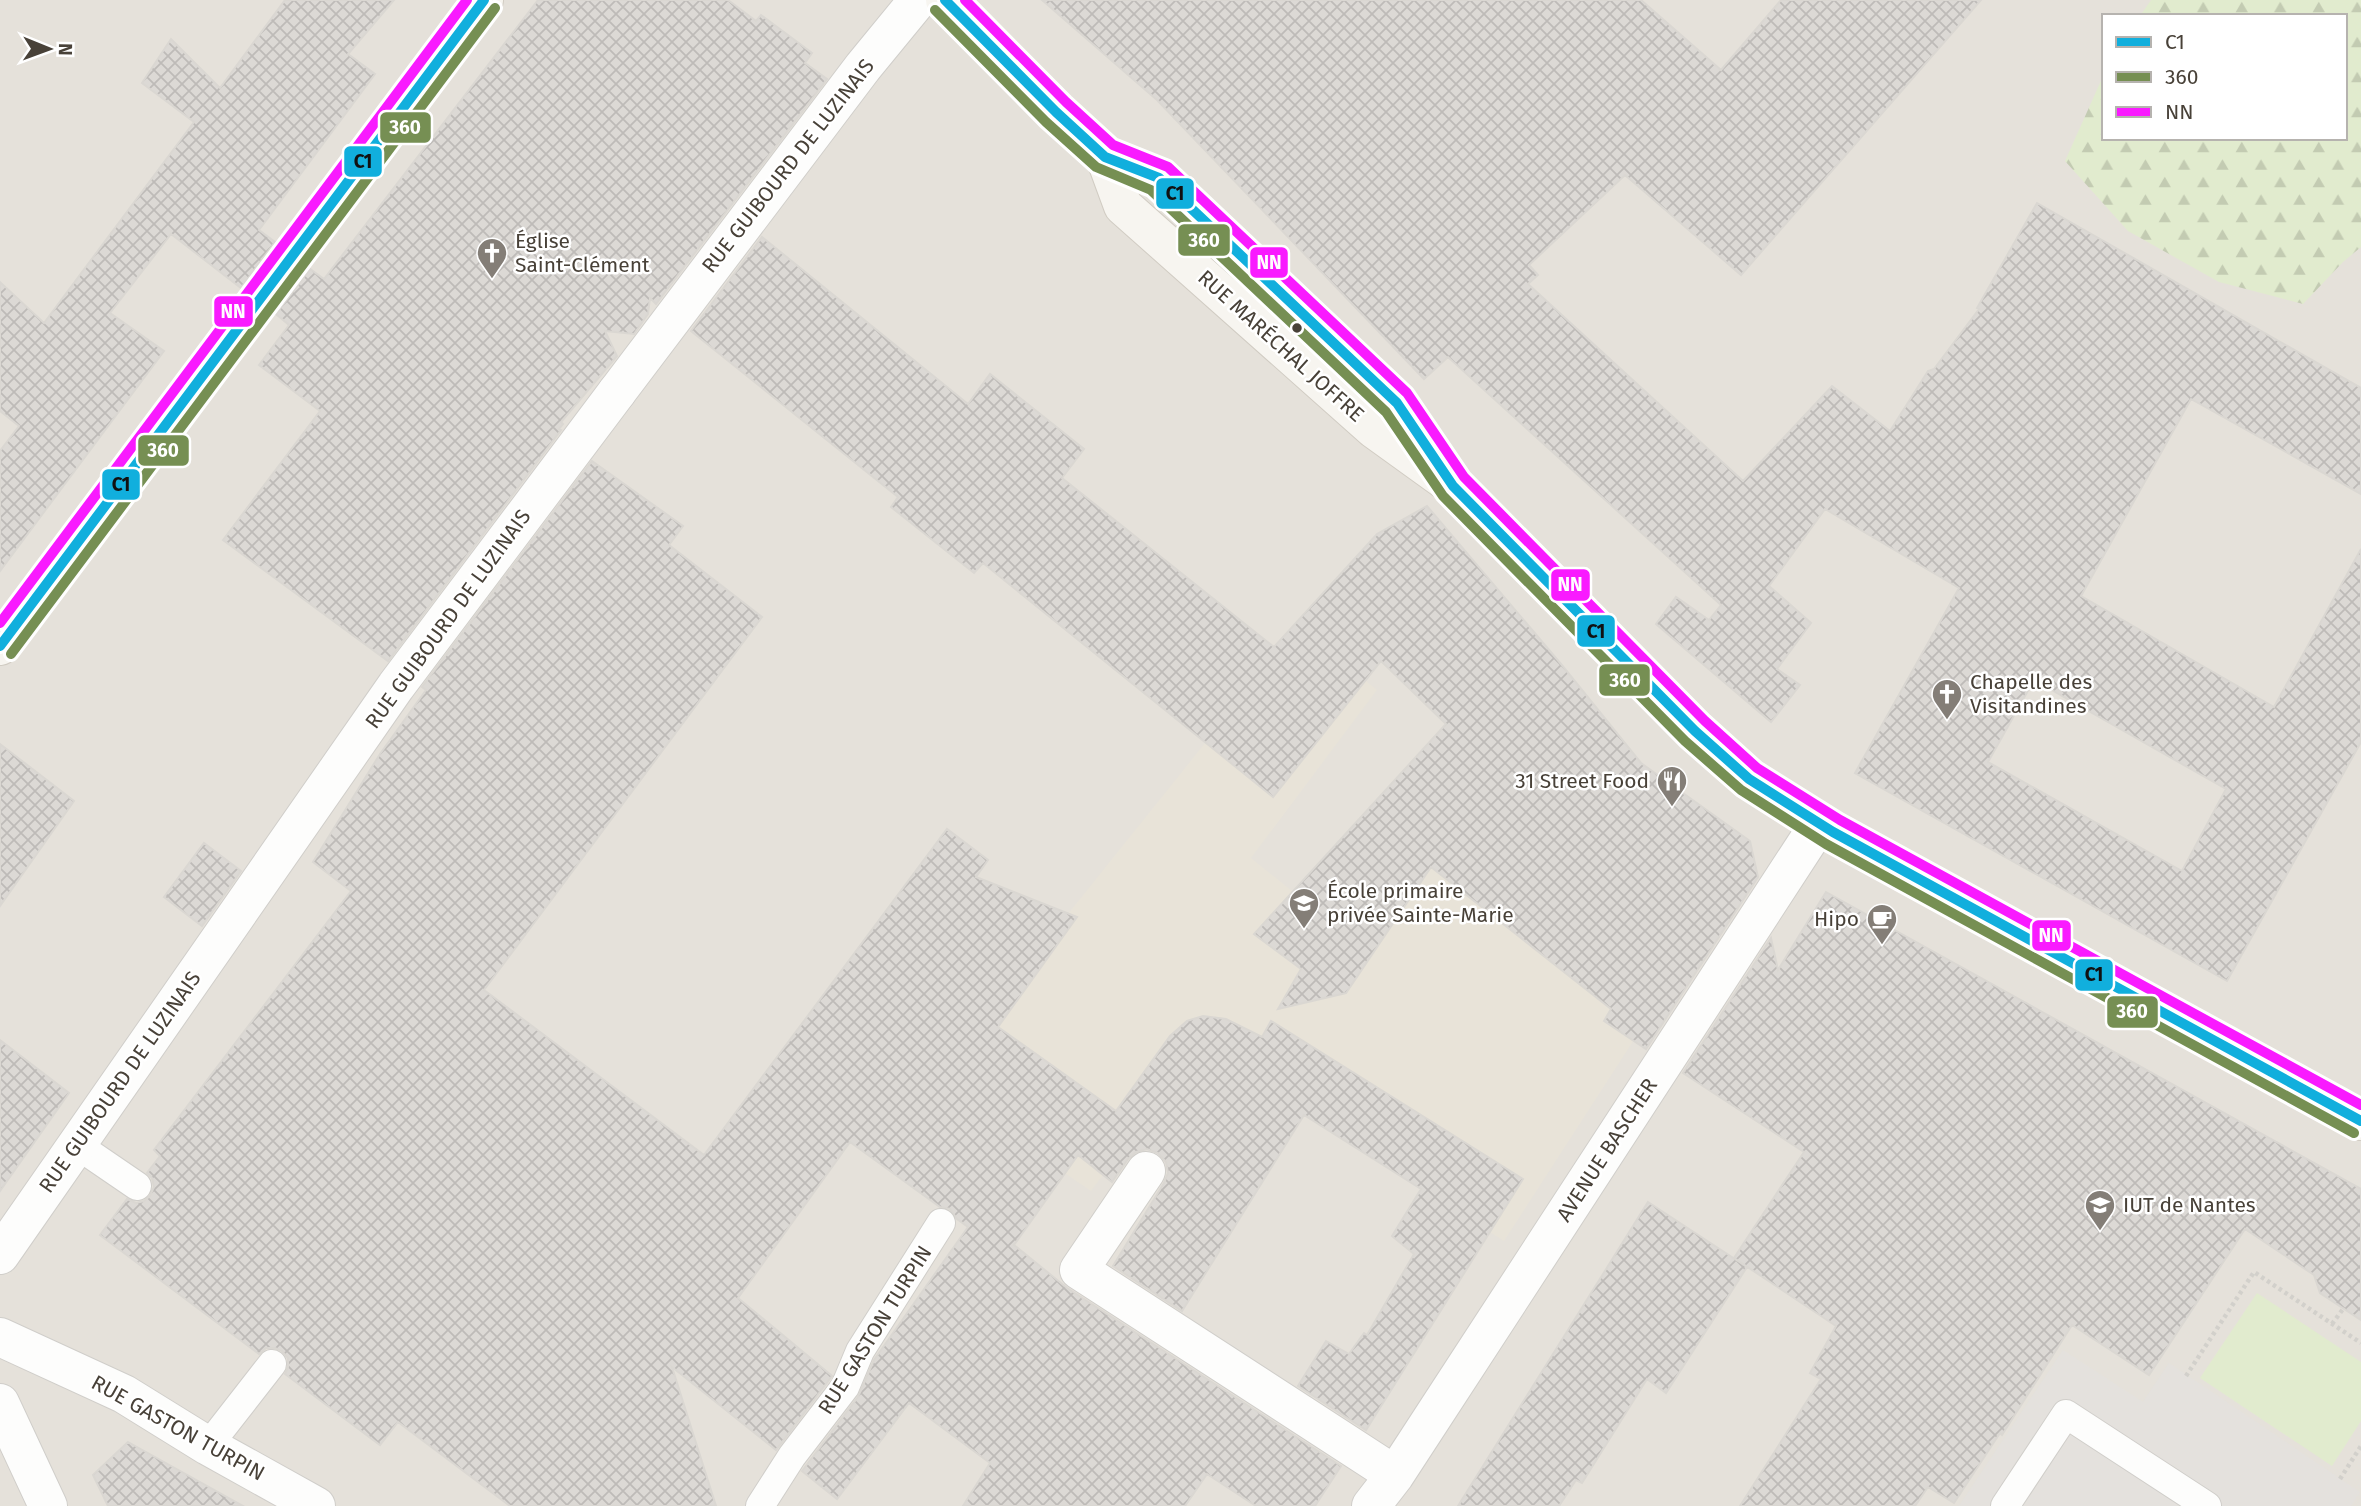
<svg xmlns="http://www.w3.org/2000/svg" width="2361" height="1506" viewBox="0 0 2361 1506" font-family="'Fira Sans',sans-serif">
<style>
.residential{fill:#e5e1da;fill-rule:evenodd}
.education{fill:#e8e3d8}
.forest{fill:url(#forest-firs)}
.park{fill:#e1ebce}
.parking{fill:#e4e1dd}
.building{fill:url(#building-cross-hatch);stroke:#dad7d2;stroke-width:2;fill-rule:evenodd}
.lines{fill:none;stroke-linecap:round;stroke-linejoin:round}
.service-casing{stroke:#d0ceca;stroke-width:30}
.pedestrian-casing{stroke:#d0ceca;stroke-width:40}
.minor-casing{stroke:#d0ceca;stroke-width:40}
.secondary-casing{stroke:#d1ccc3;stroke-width:40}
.path{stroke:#d2d0cb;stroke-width:4.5;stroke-dasharray:3.5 3.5;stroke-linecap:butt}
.service{stroke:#fdfdfc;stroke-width:28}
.pedestrian{stroke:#fdfdfc;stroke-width:38}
.minor{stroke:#fdfdfc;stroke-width:38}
.secondary{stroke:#f7f5f0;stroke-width:38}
.bus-1-casing{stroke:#fff;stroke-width:16}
.bus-2-casing{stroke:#fff;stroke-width:16}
.bus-3-casing{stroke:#fff;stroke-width:16}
.bus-1{stroke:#11afdd;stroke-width:10}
.bus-2{stroke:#768f53;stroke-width:10}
.bus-3{stroke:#f91aff;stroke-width:10}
.bus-dot{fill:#484138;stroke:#fff;stroke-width:2.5}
.labels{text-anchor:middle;stroke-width:5;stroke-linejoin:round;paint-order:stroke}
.street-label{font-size:21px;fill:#484138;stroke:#fff}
.poi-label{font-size:21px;fill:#484138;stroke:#fff;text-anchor:start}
.line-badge{stroke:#fff;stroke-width:2.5}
.badge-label{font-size:19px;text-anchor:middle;font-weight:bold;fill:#fff}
.pale-badge-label{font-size:19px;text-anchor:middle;font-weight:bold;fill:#111}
</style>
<defs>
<pattern id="forest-firs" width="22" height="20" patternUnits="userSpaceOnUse" patternTransform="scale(1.75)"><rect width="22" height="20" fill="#e1ebce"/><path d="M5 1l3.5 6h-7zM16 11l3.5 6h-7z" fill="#c3cbb2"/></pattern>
<pattern id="building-cross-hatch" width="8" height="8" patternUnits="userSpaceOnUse" patternTransform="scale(1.75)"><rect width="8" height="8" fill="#dcd9d5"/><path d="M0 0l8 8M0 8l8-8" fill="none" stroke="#bebbb8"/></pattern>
</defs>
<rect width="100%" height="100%" fill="#f2f0ec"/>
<path class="residential" d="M0 0H2361V1506H0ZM2104 16H2345V138H2104Z"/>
<path class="education" d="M1299 626 1377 690 1251 858 1333 924 1402 819 1639 1032 1504 1241 1220 1061 1103 1175 1091 1191 1031 1150 892 1082 1068 914Z"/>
<path class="forest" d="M2151 0H2361V247L2343 262 2303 304 2219 282 2128 231 2065 161 2104 74V138H2345V16H2140Z"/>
<path class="park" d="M2257 1293 2361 1362V1421L2332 1466 2200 1378Z"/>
<path class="parking" d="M2063 1350 2143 1402 2169 1363 2360 1492 2351 1506H1959Z"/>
<path class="building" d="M285 0H394L348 54 375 74 259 230 275 242 241 288 171 234 110 313 164 351 0 571V451L19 426 0 411V282L44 323 194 122 142 83 171 39 220 88Z
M538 0H728L756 21 761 15 812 53 805 63 827 79 656 304 650 298 648 314 634 334 605 331 617 356 561 422 563 424 559 429 561 430 388 661 223 540 320 411 259 365 289 325 276 314 310 269 324 279Z
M1042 0H1641L1721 70 1781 0H1981L1741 275 1625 175 1529 265 1538 275 1528 284 1743 481 1832 386 1890 431 1928 371 1934 369 1979 309 1977 308 2037 203 2361 388V494L2191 399 2081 596 2274 707 2361 549V742L2227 981 1855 773 1959 588 1825 509 1769 586 1811 623 1777 669 1800 685 1771 722 1656 624 1676 597 1709 620 1721 605 1448 357 1424 379 1157 100ZM2034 680 2226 789 2182 871 1988 762Z
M762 237 968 404 990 374 1084 449 1062 478 1274 647 1377 534 1427 506 1561 664 1641 763 1750 841 1758 877 1646 1049 1604 1021 1611 1009 1431 867 1346 993 1278 1009 1301 969 1254 934 1446 724 1381 661 1273 797 983 563 974 573 891 507 898 497 691 331Z
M592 461 683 526 669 545 762 617 484 990 704 1155 947 829 988 860 976 877 1077 917 998 1027 1116 1111 1170 1036 1187 1021 1203 1016 1226 1019 1262 1037 1271 1021 1523 1179 1366 1430 1298 1386 1326 1341 1349 1354 1364 1333 1367 1335 1414 1254 1392 1236 1421 1189 1304 1115 1182 1311 1113 1266 1164 1183 1168 1173 1166 1162 1158 1153 1147 1149 1136 1152 1128 1159 1112 1182 1078 1155 1014 1245 1067 1288 1341 1466 1315 1506H1256L1207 1474 1185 1506H963L990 1463 909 1403 837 1499 802 1471 858 1397 874 1360 968 1227 957 1219 950 1209 940 1207 850 1142 738 1298 832 1376 776 1450 672 1367 716 1506H510L398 1422 380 1445 285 1374 288 1367V1358L282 1351 275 1348H266L259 1354 100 1235 127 1199 136 1203 144 1201 150 1196 154 1187 152 1178 147 1173 160 1156 154 1150 351 891 313 862 380 754 426 690 422 687Z
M0 744 74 801 0 906Z
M204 843 241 871 202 926 164 897Z
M1826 892 2361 1189V1320L2320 1293 2314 1275 2245 1229 2149 1375 2072 1325 2002 1435 2000 1433 1954 1503 1928 1487 1915 1506H1740L1821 1379 1810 1373 1836 1326 1734 1258 1804 1152 1683 1073 1771 938 1778 970Z
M0 1040 69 1093 0 1191Z
M1648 1202 1747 1267 1666 1393 1647 1379 1582 1483 1576 1480 1559 1506H1458Z
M128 1442 243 1506H108L93 1475Z"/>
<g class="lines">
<g class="service-casing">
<path id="service" d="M77 1145 137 1186
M208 1446 272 1364
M760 1506 792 1456 845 1387 860 1351 941 1223
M2005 1506 2066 1414 2207 1506"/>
</g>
<g class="pedestrian-casing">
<path id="pedestrian" d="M617 392 863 67 918 0"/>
</g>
<g class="minor-casing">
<path id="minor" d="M1146 1171 1079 1270 1395 1475
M0 1255 396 686 617 392
M0 1337 124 1394 208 1446 316 1506
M0 1403 48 1506
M1371 1506 1395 1475 1819 824"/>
</g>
<g class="secondary-casing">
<path id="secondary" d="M945 0 1056 112 1105 157 1159 178 1397 403 1438 465
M1105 157 1123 206 1374 429 1453 486 1695 731 1749 779 1833 832 2361 1121
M0 646 484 0"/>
</g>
<path class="path" d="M2332 1324 2343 1309
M2186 1376 2254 1272 2361 1343
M2340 1479 2361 1446"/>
<use href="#service" class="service"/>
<use href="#pedestrian" class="pedestrian"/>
<use href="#minor" class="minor"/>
<use href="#secondary" class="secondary"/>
<g class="bus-1-casing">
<path id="bus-1" d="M945 0 1056 112 1105 157 1159 178 1397 403 1453 486 1695 731 1749 779 1833 832 2361 1121
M0 646 484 0"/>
</g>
<g class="bus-2-casing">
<path id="bus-2" d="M935 10 1046 122 1096 167 1151 190 1386 412 1443 496 1685 741 1741 790 1826 844 2354 1133
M11 654 495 8"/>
</g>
<g class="bus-3-casing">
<path id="bus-3" d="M965 0 1066 102 1113 145 1168 167 1407 393 1464 477 1705 721 1757 768 1840 820 2361 1105
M0 623 467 0"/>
</g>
<use href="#bus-1" class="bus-1"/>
<use href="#bus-2" class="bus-2"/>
<use href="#bus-3" class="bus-3"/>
</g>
<defs>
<g id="church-pin" transform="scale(1.575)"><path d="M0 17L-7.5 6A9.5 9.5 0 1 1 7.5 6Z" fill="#847e77" stroke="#fff"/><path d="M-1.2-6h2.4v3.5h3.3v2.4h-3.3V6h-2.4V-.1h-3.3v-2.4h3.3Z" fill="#fff"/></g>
<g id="restaurant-pin" transform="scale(1.575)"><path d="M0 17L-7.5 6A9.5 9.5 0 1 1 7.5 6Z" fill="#847e77" stroke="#fff"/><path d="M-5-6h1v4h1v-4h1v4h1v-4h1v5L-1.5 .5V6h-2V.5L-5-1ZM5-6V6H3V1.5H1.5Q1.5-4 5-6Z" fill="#fff"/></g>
<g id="school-pin" transform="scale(1.575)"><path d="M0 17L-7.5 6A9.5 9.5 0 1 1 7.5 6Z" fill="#847e77" stroke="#fff"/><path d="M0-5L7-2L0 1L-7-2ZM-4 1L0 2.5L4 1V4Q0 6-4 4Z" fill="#fff"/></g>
<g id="cafe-pin" transform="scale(1.575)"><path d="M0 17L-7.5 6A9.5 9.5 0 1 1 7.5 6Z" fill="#847e77" stroke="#fff"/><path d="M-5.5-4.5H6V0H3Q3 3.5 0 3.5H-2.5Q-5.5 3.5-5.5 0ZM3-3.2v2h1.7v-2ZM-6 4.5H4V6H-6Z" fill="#fff"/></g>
<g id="university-pin" transform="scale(1.575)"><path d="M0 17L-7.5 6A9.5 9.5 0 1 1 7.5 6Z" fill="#847e77" stroke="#fff"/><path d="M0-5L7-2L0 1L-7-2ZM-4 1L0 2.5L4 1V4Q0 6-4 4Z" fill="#fff"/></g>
</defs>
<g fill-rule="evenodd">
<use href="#church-pin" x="492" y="253"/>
<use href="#church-pin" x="1947" y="694"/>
<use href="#restaurant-pin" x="1672" y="781"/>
<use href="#school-pin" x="1304" y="903"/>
<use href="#cafe-pin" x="1882" y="919"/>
<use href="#university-pin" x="2100" y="1205"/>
</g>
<circle class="bus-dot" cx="1297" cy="328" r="6"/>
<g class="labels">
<g class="street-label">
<text transform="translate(788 166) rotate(-52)" y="7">RUE GUIBOURD DE LUZINAIS</text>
<text transform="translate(1281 346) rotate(42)" y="7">RUE MARÉCHAL JOFFRE</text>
<text transform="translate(448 619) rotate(-54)" y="7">RUE GUIBOURD DE LUZINAIS</text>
<text transform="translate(120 1082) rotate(-55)" y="7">RUE GUIBOURD DE LUZINAIS</text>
<text transform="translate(1607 1150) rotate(-57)" y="7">AVENUE BASCHER</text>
<text transform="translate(875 1330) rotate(-58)" y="7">RUE GASTON TURPIN</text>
<text transform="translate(178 1428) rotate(29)" y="7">RUE GASTON TURPIN</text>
</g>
<g class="poi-label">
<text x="515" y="248">Église<tspan x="515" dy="24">Saint-Clément</tspan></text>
<text x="1970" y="689">Chapelle des<tspan x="1970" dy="24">Visitandines</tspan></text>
<text x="1649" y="788" text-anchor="end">31 Street Food</text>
<text x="1327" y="898">École primaire<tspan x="1327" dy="24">privée Sainte-Marie</tspan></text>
<text x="1859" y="926" text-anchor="end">Hipo</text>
<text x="2123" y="1212">IUT de Nantes</text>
</g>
</g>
<g class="line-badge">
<rect x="379" y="111" width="53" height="33" rx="7" fill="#768f53"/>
<rect x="343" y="145" width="40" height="33" rx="7" fill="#11afdd"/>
<rect x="1155" y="177" width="40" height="33" rx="7" fill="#11afdd"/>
<rect x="1177" y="223" width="54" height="34" rx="7" fill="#768f53"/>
<rect x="1249" y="246" width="40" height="33" rx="7" fill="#f91aff"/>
<rect x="213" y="295" width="41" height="33" rx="7" fill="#f91aff"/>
<rect x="137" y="434" width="53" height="33" rx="7" fill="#768f53"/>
<rect x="101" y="468" width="40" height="33" rx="7" fill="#11afdd"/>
<rect x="1550" y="568" width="41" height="34" rx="7" fill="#f91aff"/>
<rect x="1576" y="614" width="40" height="34" rx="7" fill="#11afdd"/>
<rect x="1598" y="663" width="53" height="34" rx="7" fill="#768f53"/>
<rect x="2031" y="919" width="41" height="33" rx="7" fill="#f91aff"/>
<rect x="2074" y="958" width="40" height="34" rx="7" fill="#11afdd"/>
<rect x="2106" y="995" width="53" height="34" rx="7" fill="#768f53"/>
</g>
<g class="badge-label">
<text x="405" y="134">360</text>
<text x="1204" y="247">360</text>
<text x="1269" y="269">NN</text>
<text x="233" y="318">NN</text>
<text x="163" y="457">360</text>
<text x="1570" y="591">NN</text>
<text x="1625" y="687">360</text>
<text x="2051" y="942">NN</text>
<text x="2132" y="1018">360</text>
</g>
<g class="pale-badge-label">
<text x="363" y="168">C1</text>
<text x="1175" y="200">C1</text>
<text x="121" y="491">C1</text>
<text x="1596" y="638">C1</text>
<text x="2094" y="981">C1</text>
</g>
<rect x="2102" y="14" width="245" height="126" fill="#ffffff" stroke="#b6b3af" stroke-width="2"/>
<rect x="2116" y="37" width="35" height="10" fill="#11afdd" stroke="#b6b3af" stroke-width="2"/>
<text x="2165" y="49" font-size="21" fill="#484138">C1</text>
<rect x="2116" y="72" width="35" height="10" fill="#768f53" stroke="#b6b3af" stroke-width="2"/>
<text x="2165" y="84" font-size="21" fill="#484138">360</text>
<rect x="2116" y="107" width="35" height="10" fill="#f91aff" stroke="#b6b3af" stroke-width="2"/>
<text x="2165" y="119" font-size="21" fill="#484138">NN</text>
<g transform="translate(49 49) rotate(91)" stroke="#ffffff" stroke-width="5" paint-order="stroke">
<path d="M0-5L12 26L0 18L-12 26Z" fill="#484138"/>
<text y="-10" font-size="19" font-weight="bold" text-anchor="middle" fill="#484138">N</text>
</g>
</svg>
